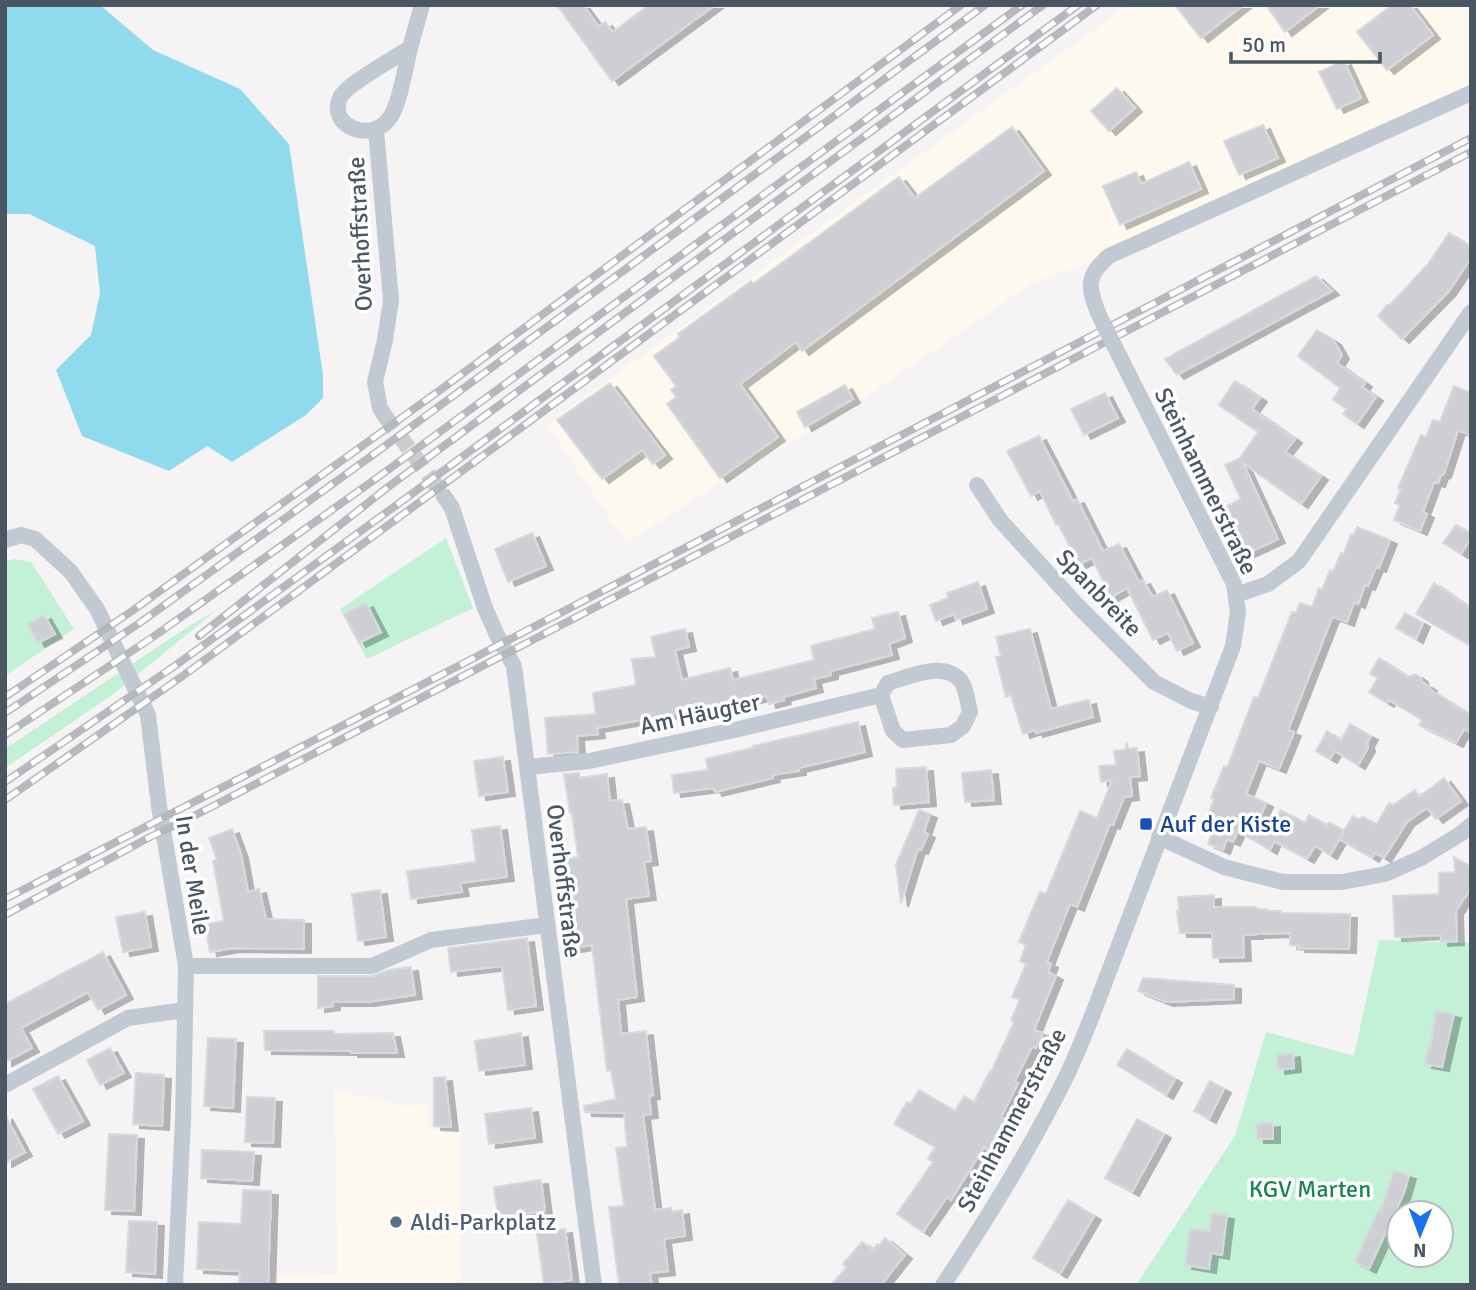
<svg xmlns="http://www.w3.org/2000/svg" width="1476" height="1290" viewBox="0 0 1476 1290" font-family="Signika,sans-serif">
<style>
.commercial{fill:#fdf9ef}
.green{fill:#c3f1d5;fill-rule:evenodd}
.water{fill:#90daee}
.building{fill:#cdcfd5;stroke:#d7d9de;stroke-width:2;filter:url(#shadow)}
.lines{fill:none;stroke-linecap:round;stroke-linejoin:round}
.street-tunnel{stroke:#caccce;stroke-width:16;stroke-dasharray:16 8;stroke-linecap:butt}
.street{stroke:#c1cad2;stroke-width:16}
.rail-casing{stroke:#b5b8bd;stroke-width:8}
.rail{stroke:#fff;stroke-width:5;stroke-dasharray:16;stroke-linecap:butt}
.street-bridge{stroke:#c1cad2;stroke-width:16}
.transit-dot{fill:#1a4fb4;stroke:#fff;stroke-width:2.5}
.service-dot{fill:#5c6f8a;stroke:#fff;stroke-width:2.5}
.labels{text-anchor:middle;stroke-width:7;stroke-linejoin:round;paint-order:stroke}
.street-label{font-size:24px;fill:#4a5661;stroke:#fff}
.transit-label{font-size:24px;fill:#164399;stroke:#fff;text-anchor:start}
.park-label{font-size:24px;fill:#17864f;stroke:#fff}
.service-label{font-size:24px;fill:#4e5e75;stroke:#fff;text-anchor:start}
</style>
<defs>
<filter id="shadow"><feDropShadow dx="7" dy="4" stdDeviation="0" flood-color="#0004"/></filter>
</defs>
<rect width="100%" height="100%" fill="#f5f3f3"/>
<path class="commercial" d="M1128 5H1471V93L1109 256 1034 282 863 399 714 487 626 543 547 424Z
M334 1090 406 1106 427 1104 429 1130H460L461 1285H278V1275L338 1274Z"/>
<path class="green" d="M446 538 473 608 367 659 340 609Z
M14 559 31 562 74 629 5 676V562Z
M218 609 115 693 5 768V749L186 628Z
M1379 940 1471 943V1285H1136L1235 1136 1266 1032 1354 1056ZM1399 1213H1441V1255H1399Z"/>
<path class="water" d="M5 5H100L153 50 240 89 289 144 323 375V398L306 415 232 462 207 446 169 471 82 436 56 370 91 335 100 293 95 246 29 214H5Z"/>
<path class="building" d="M557 5H583L599 27 605 22 613 32 649 5H715L612 81Z
M1175 5H1243L1201 38Z
M1266 5H1320L1285 32Z
M1392 5H1410L1433 35 1387 70 1357 32Z
M1344 61 1361 98 1337 109 1319 72Z
M1117 88 1135 108 1109 131 1091 111Z
M1263 125 1278 158 1239 175 1224 141Z
M1012 127 1044 171 802 351 796 342 740 384 778 437 720 478 667 404 676 397 671 390 676 386 654 356 680 337 678 334 751 281 753 284 899 177 915 198Z
M1189 162 1201 189 1120 225 1103 186 1136 172 1141 184Z
M1449 233 1471 247V258L1449 291 1402 339 1378 316 1387 305H1390L1428 264Z
M1316 276 1332 291 1177 375 1165 359Z
M1317 330 1334 341 1342 355 1337 363 1365 383 1362 387 1376 397 1357 424 1343 414 1347 409 1333 400 1340 388 1298 356Z
M1235 381 1260 398 1252 409 1295 439 1285 452 1321 476 1301 504 1243 463 1278 539 1248 553 1227 506 1241 499 1225 465 1240 458 1258 432 1219 405Z
M610 383 665 455 653 464 642 450 602 479 557 420Z
M845 385 853 399 805 427 797 412Z
M1454 386 1471 393V435L1458 430 1444 474 1441 475 1438 483 1434 482 1423 512 1427 514 1420 531 1394 520 1400 505 1395 503 1401 489 1398 488 1421 435 1426 437 1433 420 1440 422Z
M1105 393 1118 418 1084 435 1071 409Z
M1039 436 1073 501 1077 499 1103 551 1119 544 1139 582 1143 580 1153 597 1167 590 1193 643 1177 651 1169 635 1167 633 1153 640 1127 588 1111 597 1092 558 1079 564 1058 524 1056 525 1040 491 1031 496 1007 451Z
M1456 525 1471 533V537L1461 554 1443 543Z
M1357 527 1390 540 1379 568 1376 567 1368 586 1365 585 1358 604 1354 602 1347 622 1334 617 1332 618 1288 730 1294 732 1279 769 1259 761 1246 794 1266 803 1259 820 1272 826 1281 810 1305 823 1309 815 1327 825 1329 822 1344 831 1330 855 1315 846 1307 859 1274 841 1270 850 1238 831 1233 842 1227 839 1223 850 1208 844 1212 833 1205 831 1211 816 1208 815 1214 799 1211 798 1224 766 1227 768 1254 697 1258 698 1292 612 1296 613 1300 603 1312 607 1319 588 1322 590 1330 570 1333 572 1341 553 1344 554 1351 534 1354 535Z
M532 533 546 566 508 582 495 549Z
M978 582 987 609 956 620 954 614 936 621 930 605 948 598 947 593Z
M1434 583 1471 609V646L1416 614Z
M366 603 381 632 359 643 344 614Z
M898 612 905 638 889 644 892 655 831 671V675L814 679 816 688 783 697 784 700 769 704 767 696 691 714 690 711 597 728 598 734 577 736 578 752 548 754 545 718 596 714 593 693 636 685 632 659 656 657 651 637 685 629 689 647 675 650 682 680 730 668 733 680 814 660 811 646 875 629 872 618Z
M1405 613 1423 623 1416 639 1396 628Z
M44 615 55 634 38 643 28 624Z
M1030 629 1051 709 1089 700 1093 717 1036 733 1035 730 1023 734 1011 695 1006 697 996 657 1001 656 996 637Z
M1379 658 1408 677 1415 674 1421 678 1422 682 1430 687 1429 689 1471 715V733L1464 729 1456 743 1419 725 1422 720 1389 700 1387 703 1369 692 1378 678 1370 674Z
M858 722 865 752 799 768V771L772 775 773 778 715 792 714 788 674 793 672 775 708 770 706 759 753 748V746Z
M1350 724 1371 736 1367 743 1368 748 1358 765 1335 751 1330 759 1316 751 1327 731 1341 740Z
M1127 743 1128 749 1137 748 1140 776 1130 777 1132 796 1124 797 1113 825 1110 824 1077 907 1070 904 1050 954 1047 962 1051 964 1048 972 1056 976 1034 1030 1043 1033 1036 1048 1032 1047 1015 1081 1018 1083 1001 1117 1006 1120 996 1137 988 1150 984 1147 951 1200 947 1197 923 1232 897 1214 933 1162 928 1159 935 1147 894 1124 907 1102 910 1104 919 1090 955 1111 964 1096 974 1102 990 1071 991 1072 1014 1022 1011 1020 1020 1000 1012 997 1026 964 1020 961 1026 945 1019 942 1033 908 1040 892 1046 894 1080 811 1097 818 1112 780 1101 782 1099 766 1116 765 1114 751 1125 750Z
M503 757 508 792 479 796 474 761Z
M926 767 929 802 894 805 893 788 897 787 896 769Z
M991 770 994 800 965 802 962 773Z
M579 773V778L607 774 610 801 622 800 628 829 646 827 651 861 644 862 649 896 626 899 637 997 618 1000 621 1034 646 1031 653 1095 649 1096 651 1114 643 1115 655 1210 671 1208 672 1212 682 1210 685 1236 664 1239 668 1271 650 1273 652 1285H619L609 1207 624 1206 616 1148 627 1147 624 1113 585 1112 584 1106 616 1099 611 1070 607 1071 592 945 574 948 562 859 578 857 572 813H570L564 774Z
M1444 778 1461 801 1436 819 1427 808 1407 822 1384 858 1375 853 1372 858 1339 839 1353 816 1358 819 1364 817 1376 825 1389 803 1393 805 1415 790 1419 797Z
M919 810 930 814 924 832 928 834 921 850 918 849 901 903 896 865Z
M500 826 507 877 460 883 462 892 411 899 407 871 476 862 472 830Z
M232 829 241 854 248 892 259 889 266 919 304 920V949L233 948 210 952 205 924 224 921 213 861 217 860 209 838Z
M1454 857 1471 867V888L1456 911 1457 941 1441 942V935L1395 937 1393 896 1439 894V873L1455 872Z
M380 890 386 937 358 941 352 894Z
M1214 895V907H1256V909H1267V911H1281V913L1350 914 1349 949 1298 948 1299 946 1290 945V933L1256 934V935H1243L1244 957 1213 958 1212 933H1180L1177 911H1179L1178 897Z
M145 912 151 947 123 952 116 917Z
M527 938 536 1006 508 1010 502 966 451 972 448 948Z
M103 952 126 995 98 1010 88 992 21 1028 32 1048 5 1062V1000L7 1003Z
M411 967 415 995 368 1002H333V1006L318 1008V976H373L389 970Z
M1143 978 1234 985V999L1166 1002 1138 991Z
M1436 1011 1454 1014 1442 1067 1425 1064 1428 1048 1430 1049Z
M264 1031H334V1034L393 1033 397 1053H351V1051L265 1050Z
M521 1033 525 1065 479 1071 475 1041Z
M208 1038 236 1039 233 1108 204 1106Z
M110 1048 124 1073 100 1085 87 1060Z
M1127 1049 1175 1079 1166 1095 1117 1065Z
M1293 1053 1294 1068 1278 1070 1277 1055Z
M136 1073 164 1075 162 1126 133 1124Z
M58 1076 83 1121 58 1134 33 1089Z
M445 1077 451 1127 434 1126V1078Z
M1210 1081 1224 1089 1209 1119 1194 1111Z
M247 1097 275 1098 273 1143 245 1142Z
M531 1108 535 1138 489 1144 485 1114Z
M5 1115 25 1152 5 1163Z
M1137 1119 1164 1134 1132 1192 1105 1178Z
M1273 1123V1139H1257L1256 1124Z
M109 1134 137 1135 134 1211 105 1210Z
M202 1150 254 1152 252 1181 201 1178Z
M1394 1171 1409 1175 1404 1193 1369 1269 1355 1262 1379 1209 1381 1210Z
M541 1180 545 1211 498 1217 494 1187Z
M243 1190 271 1191 268 1285H239L240 1271 197 1269 199 1222 241 1224Z
M1068 1200 1094 1216 1060 1274 1033 1258Z
M1212 1213 1227 1215 1222 1255 1211 1253 1209 1269 1185 1265 1190 1229 1209 1231Z
M129 1221 157 1222 155 1274 126 1272Z
M565 1229 572 1280 544 1284 537 1233Z
M885 1238 905 1255 881 1285H831L847 1267 843 1264 862 1242 873 1250 877 1244 879 1246Z"/>
<g class="lines">
<path class="street-tunnel" d="M385 416 444 496"/>
<path class="street" d="M410 48C406 65 400 102 391 116 374 145 327 127 340 98 346 84 395 58 410 48Z
M410 48 422 5
M376 130 391 300 385 340 375 382 380 408 385 416
M1099 315C1088 288 1085 276 1109 256L1471 93
M977 485 1000 520 1078 606 1154 682 1191 701 1211 707
M444 496 452 508 485 608 497 635 514 666 594 1285
M5 540 21 535 35 539 71 572 97 609 148 715 159 806 186 966 183 1120 175 1285
M1236 595 1268 584 1299 561 1471 312
M527 767 589 761 735 730 881 695 893 731 903 740 951 735 963 726 970 712C968 703 966 688 961 681 943 660 909 677 888 683L881 695
M1159 837 1224 867 1283 882H1342L1385 874 1421 858 1462 833 1471 825
M186 966H372L431 940 547 925
M5 1085 128 1018 185 1010
M943 1285C988 1218 1031 1148 1067 1075 1076 1056 1084 1036 1092 1016L1233 646 1238 612 1234 584 1119 355"/>
<g class="rail-casing">
<path id="rail" d="M199 636 388 487 1043 5
M5 697 132 611 443 388 961 5
M5 713 141 622 370 457 985 5
M5 735 153 637 381 475 1022 5
M5 782 176 665 398 504 1078 5
M5 800 184 675 1097 5
M5 899 468 661 1471 138
M5 915 150 837 190 818 1471 152"/>
</g>
<use href="#rail" class="rail"/>
<path class="street-bridge" d="M1099 315 1119 355"/>
</g>
<rect class="transit-dot" x="1139" y="817" width="14" height="14" rx="3.5"/>
<circle class="service-dot" cx="396" cy="1222" r="7"/>
<g class="labels">
<g class="street-label">
<text transform="translate(360 234) rotate(-93)" y="8">Overhoffstraße</text>
<text transform="translate(1206 481) rotate(64)" y="8">Steinhammerstraße</text>
<text transform="translate(1099 593) rotate(46)" y="8">Spanbreite</text>
<text transform="translate(700 714) rotate(-12)" y="8">Am Häugter</text>
<text transform="translate(193 875) rotate(81)" y="8">In der Meile</text>
<text transform="translate(564 881) rotate(83)" y="8">Overhoffstraße</text>
<text transform="translate(1012 1120) rotate(-62)" y="8">Steinhammerstraße</text>
</g>
<g class="transit-label">
<text x="1160" y="832">Auf der Kiste</text>
</g>
<g class="park-label">
<text x="1310" y="1197">KGV Marten</text>
</g>
<g class="service-label">
<text x="410" y="1230">Aldi-Parkplatz</text>
</g>
</g>
<rect width="1476" height="1290" fill="none" stroke="#4a5661" stroke-width="14"/>
<g transform="translate(1420 1234) rotate(181)"><circle r="33" fill="#ffffff" stroke="#b7bbc0" stroke-width="2"/>
<path d="M0-5L12 26L0 18L-12 26Z" fill="#1a73e8"/>
<text y="-10" font-size="19" font-weight="bold" text-anchor="middle" fill="#4a5661">N</text>
</g>
<path d="M1231 52v10h149v-10" fill="none" stroke="#4a5661" stroke-width="3.5"/>
<text x="1242" y="52" font-size="21" fill="#4a5661" stroke="#ffffff" stroke-width="5" paint-order="stroke">50 m</text>
</svg>
